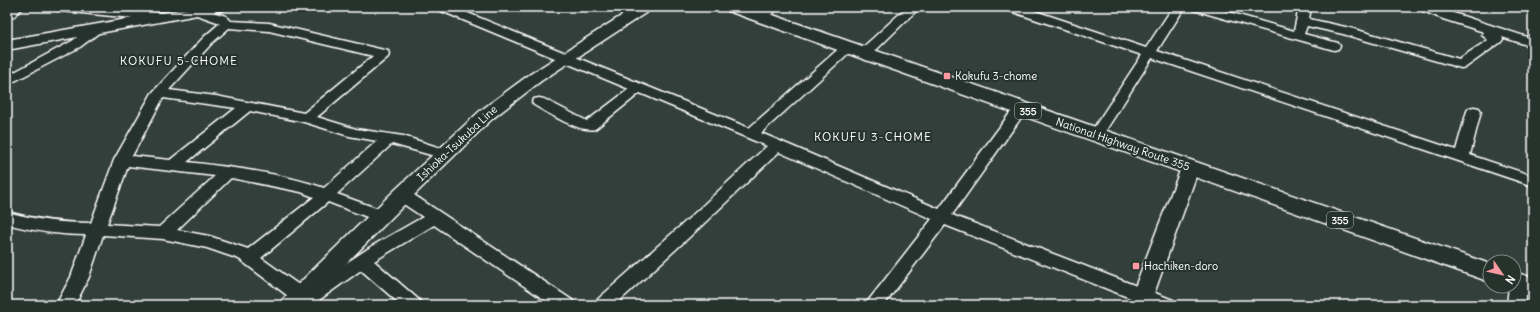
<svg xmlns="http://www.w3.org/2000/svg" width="1540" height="312" viewBox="0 0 1540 312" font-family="Delius,sans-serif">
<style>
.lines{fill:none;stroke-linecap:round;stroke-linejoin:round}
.minor-casing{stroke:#fff;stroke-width:3}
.major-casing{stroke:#fff;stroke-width:3}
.highway-casing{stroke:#fff;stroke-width:3}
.minor{fill:#26332d;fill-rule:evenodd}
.major{fill:#26332d;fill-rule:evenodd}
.highway{fill:#26332d;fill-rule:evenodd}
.poi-dot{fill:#ff9aa2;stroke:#26332d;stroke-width:1.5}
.labels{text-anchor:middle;stroke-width:4;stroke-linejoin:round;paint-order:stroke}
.shield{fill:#26332d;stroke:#bec2c0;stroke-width:1}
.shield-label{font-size:10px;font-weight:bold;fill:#fff}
.poi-label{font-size:11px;fill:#fff;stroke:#26332d;text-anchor:start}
.street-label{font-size:11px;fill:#fff;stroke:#26332d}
.neighbourhood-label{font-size:12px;letter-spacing:1px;fill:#fff;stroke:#26332d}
</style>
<rect width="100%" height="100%" fill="#333f3a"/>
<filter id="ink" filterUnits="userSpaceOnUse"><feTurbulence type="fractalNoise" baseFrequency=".025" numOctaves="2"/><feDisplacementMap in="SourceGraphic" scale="8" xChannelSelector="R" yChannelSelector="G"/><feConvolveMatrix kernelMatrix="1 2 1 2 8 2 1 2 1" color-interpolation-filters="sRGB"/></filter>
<g filter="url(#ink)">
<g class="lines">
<g class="minor-casing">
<path id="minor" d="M55 7H98L163 13 167 14 169 17 167 20 163 21 61 11 57 10Z
M195 7H208L206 10 226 16 231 21 269 23 388 51 389 54 388 57 317 117 356 129 403 136 450 151 452 154 450 157 445 159 392 144 337 194 387 212 389 216 387 220 381 222 375 220 328 202 261 258 306 290 372 246 423 217 396 199 394 195 396 191 402 190 408 191 572 300 575 305H552L434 225 374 261 419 300 422 305H401L361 270 312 305H294L292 299 239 259 207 248 163 239 103 235 89 277 75 305H56L71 277 86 235C58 235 34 231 7 224V212C37 220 60 223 91 223L114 160 152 93 204 37 220 23 194 14 192 11ZM229 28 269 31 373 56 304 113 216 96 169 90 212 43ZM163 98 236 108 170 160 132 156ZM250 111 304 122 349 136 377 141 324 188C281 173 231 167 187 162ZM128 166 215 176 159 227 107 224ZM231 178 301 192 314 197 248 249 209 236 177 230Z
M437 7H453L749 128 844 44H852L854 47 852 50 761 133 939 209 1016 105 1021 104 1026 105 1028 108 952 215 1173 300 1176 305H1148L945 225 884 305H865L932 219 779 152 697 230 615 305H594L597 300 685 222 767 146 640 93 595 129C579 133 549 113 534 105L532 102 534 99 539 98 544 99 587 121 629 89 439 10Z
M766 7H780L765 19H757L755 16Z
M907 7H920L870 56H860L859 53 860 50Z
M1005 7H1023L1146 48 1173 7H1185L1157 51 1456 150 1467 111 1469 108 1474 107 1479 108 1481 111 1470 155 1533 176V186L1152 58 1101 138 1096 140 1091 138 1089 135 1142 55 1007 10Z
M1192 7H1211L1294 31 1299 7H1311L1309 19 1350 28 1459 59 1488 40 1482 35 1484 32 1443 19 1421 10 1419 7H1435L1533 39V47L1502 37 1503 39 1501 42 1466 67 1461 68 1343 34 1307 26 1304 34 1338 43 1340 46 1338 49 1334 50 1194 10Z
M96 25 100 26 102 29 100 32 80 47 7 85V76L72 41 92 26Z
M1518 276 1524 278 1527 283 1525 305H1507L1509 286H1514V278Z"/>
</g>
<g class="major-casing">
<path id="major" d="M195 7H226L224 10 219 11 7 50V40Z
M635 7H652L650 10 541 81 492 119 409 200 305 305H280L283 299 395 190 480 111 529 75Z
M1190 162 1196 164 1199 168 1150 305H1128L1181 168 1184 164Z"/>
</g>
<g class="highway-casing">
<path id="highway" d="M7 7H24L13 17 7 18Z
M726 7H750L1490 264V282L728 11Z
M1514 272 1533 278V297L1505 288 1504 286H1514Z"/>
</g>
<use href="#minor" class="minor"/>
<use href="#major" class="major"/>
<use href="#highway" class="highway"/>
</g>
</g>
<g class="poi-dot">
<rect x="943" y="72" width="8" height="8" rx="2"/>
<rect x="1132" y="262" width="8" height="8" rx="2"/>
</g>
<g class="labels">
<g class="shield">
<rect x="1015" y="103" width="26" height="16" rx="3"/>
<rect x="1327" y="212" width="26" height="16" rx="3"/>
</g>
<g class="shield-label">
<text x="1028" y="115">355</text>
<text x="1340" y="224">355</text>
</g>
<g class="poi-label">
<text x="955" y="80">Kokufu 3-chome</text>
<text x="1144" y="270">Hachiken-doro</text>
</g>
<g class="street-label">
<text transform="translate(457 143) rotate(-43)" y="4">Ishioka-Tsukuba Line</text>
<text transform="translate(1123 144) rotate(19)" y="4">National Highway Route 355</text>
</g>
<g class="neighbourhood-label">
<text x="179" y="65">KOKUFU 5-CHOME</text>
<text x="873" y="141">KOKUFU 3-CHOME</text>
</g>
</g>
<rect width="1540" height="312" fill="none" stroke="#26332d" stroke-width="24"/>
<rect x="12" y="12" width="1516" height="288" fill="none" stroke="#fff" stroke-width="1.5" filter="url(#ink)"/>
<g transform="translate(1502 274) rotate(124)"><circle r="19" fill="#26332d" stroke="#7d8581"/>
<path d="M0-3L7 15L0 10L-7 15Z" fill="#ff9aa2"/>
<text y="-6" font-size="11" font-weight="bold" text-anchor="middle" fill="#ffffff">N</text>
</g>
</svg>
